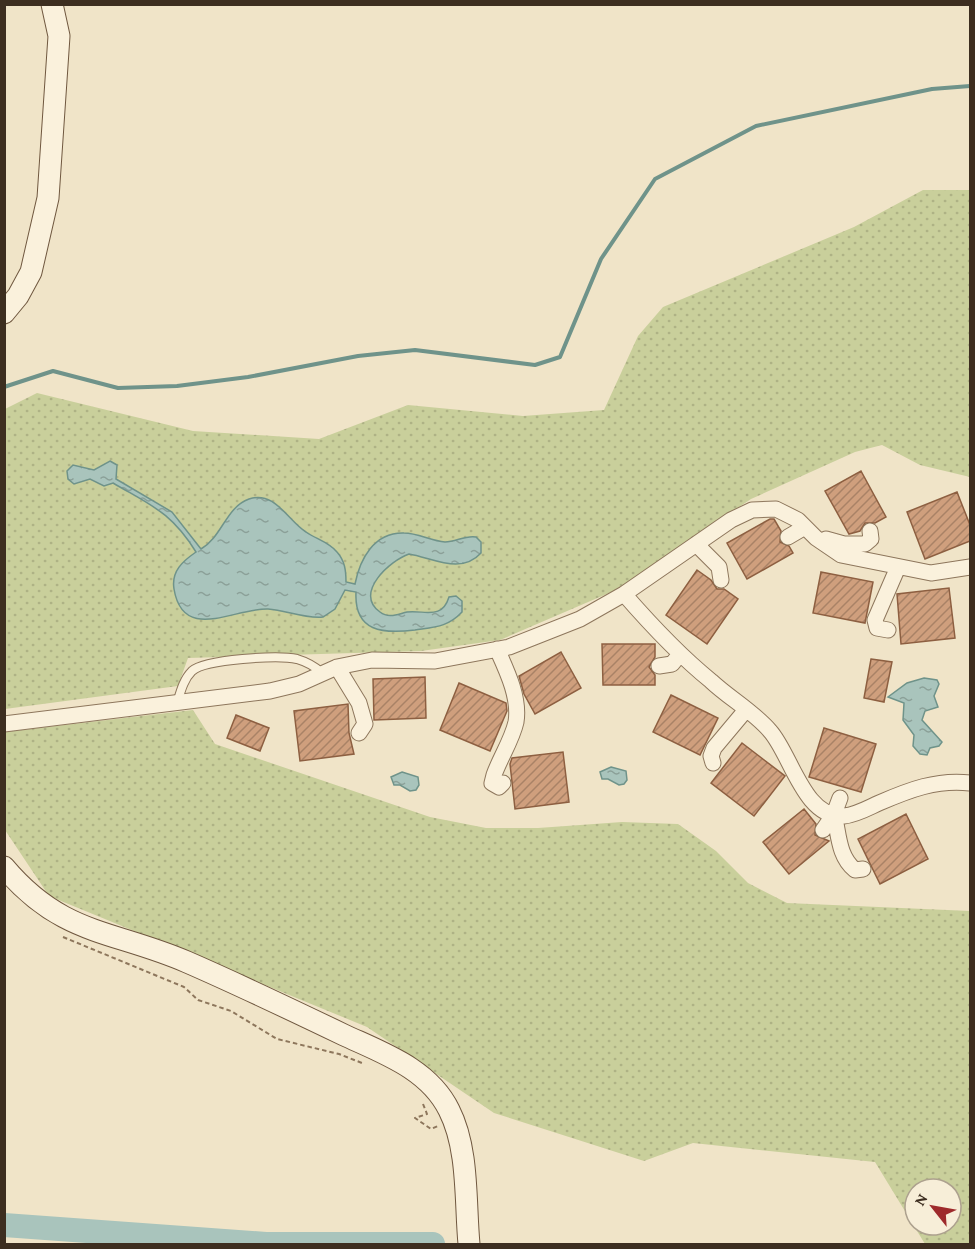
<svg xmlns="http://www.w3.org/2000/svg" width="975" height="1249" viewBox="0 0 975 1249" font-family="'Crimson Pro',serif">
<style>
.grass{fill:url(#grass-dots);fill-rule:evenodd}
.water{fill:url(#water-ripples);stroke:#6f938a;stroke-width:1.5}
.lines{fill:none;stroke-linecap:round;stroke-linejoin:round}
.stream{stroke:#6f938a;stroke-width:4}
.river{stroke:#a9c4bc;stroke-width:24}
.building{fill:url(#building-hatch);stroke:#8d5f41;stroke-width:1.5}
.lane-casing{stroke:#8d765c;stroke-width:10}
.street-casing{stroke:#8d765c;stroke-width:17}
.secondary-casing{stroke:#6f573f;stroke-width:23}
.path{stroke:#8d765c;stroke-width:2;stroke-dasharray:4.5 3;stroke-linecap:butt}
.lane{stroke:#faf1dc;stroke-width:8}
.street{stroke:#faf1dc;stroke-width:15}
.secondary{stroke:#faf1dc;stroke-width:21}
</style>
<defs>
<pattern id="grass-dots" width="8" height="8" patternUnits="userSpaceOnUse" patternTransform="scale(1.5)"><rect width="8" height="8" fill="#c9cf9b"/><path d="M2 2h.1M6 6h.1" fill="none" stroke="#aeb285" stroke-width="1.8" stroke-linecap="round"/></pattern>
<pattern id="water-ripples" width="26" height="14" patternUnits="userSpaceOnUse" patternTransform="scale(1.5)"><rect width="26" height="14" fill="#a9c4bc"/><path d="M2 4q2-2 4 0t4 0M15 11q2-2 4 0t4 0" fill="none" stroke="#8ba098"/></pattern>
<pattern id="building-hatch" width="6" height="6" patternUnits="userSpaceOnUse" patternTransform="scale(1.5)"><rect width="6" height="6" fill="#cf9f7d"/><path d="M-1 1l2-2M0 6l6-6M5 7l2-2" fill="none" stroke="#a98266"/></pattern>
</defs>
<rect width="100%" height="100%" fill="#f0e4c8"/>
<path class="grass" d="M923 190H970V477L920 465 882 445 855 452 751 499 616 590 500 640 421 651 188 658 178 686 5 709V409L37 393 193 431 319 439 408 405 523 416 604 410 638 336 663 307 854 227Z
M193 710 215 744 430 817 486 828H538L622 822 678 824 716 851 748 883 787 903 970 911V1244H925L875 1162 693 1143 644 1161 494 1113 367 1027 49 896 5 830 4 732ZM915 1189H951V1225H915Z"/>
<path class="water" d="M110 461 117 465 116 479 172 512 201 549C222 537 226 507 249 499 275 490 288 521 306 532 316 539 329 542 337 552 345 561 346 571 346 582L355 584C360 559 374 532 404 533 418 533 431 541 445 542 456 542 465 535 476 537L481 542V553C461 575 433 558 409 554 391 560 353 593 380 612 389 619 398 614 407 612 425 610 442 620 449 597L456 596 462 601V612C448 627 435 627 415 630 383 634 354 632 356 592L345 590 335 609 323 617C304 619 286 610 268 609 234 608 183 643 174 589 171 571 183 561 196 552 171 512 152 506 113 483L104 486 90 479 74 484 68 479 67 471 73 465 94 470Z
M924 678 937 680 939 684 934 696 938 707 925 711 922 720 942 742 939 746 930 748 927 755 920 754 913 746 914 735 903 720 904 703 888 697 907 683Z
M611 767 626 771 627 780 624 784 619 785 608 779H602L600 772Z
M402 772 418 777 419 785 416 790 410 791 400 785H394L391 777Z"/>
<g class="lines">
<path class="stream" d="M4 387 53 371 118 388 177 386 248 377 358 356 415 350 535 365 560 357 601 259 655 179 756 126 932 89 970 86"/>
<path class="river" d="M4 1225 266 1244H433"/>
</g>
<path class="building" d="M861 471 886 517 875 523H865L860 531 849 534 825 491Z
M957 492 970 525V541L925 559 907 512Z
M770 519H774L781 531 780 542 789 546 793 553 747 579 727 543Z
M697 570 711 580 717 589H724L738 599 707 644 666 615Z
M821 572 873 582 865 623 813 613Z
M949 588 955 638 901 644 897 594Z
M602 644H655V657L649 667 655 675V685H603Z
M561 652 581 688 535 714 524 694 519 676Z
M871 659 892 662 884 702 864 698Z
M425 677 426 718 374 720 373 679Z
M459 683 506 703 507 711 490 751 440 730Z
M671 695 718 718 700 755 653 732Z
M348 704 349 733 354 754 300 761 294 711Z
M236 715 269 728 260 751 227 738Z
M824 728 876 744 861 792 809 777Z
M742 743 785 776 754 816 711 783Z
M563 752 569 802 515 809 510 764 512 758Z
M804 809 816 824 815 835 829 841 789 874 763 842Z
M906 814 928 859 880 884 858 839Z"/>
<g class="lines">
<g class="lane-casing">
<path id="lane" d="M178 700C181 690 184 679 192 671 205 659 279 655 297 659 307 662 314 666 321 672"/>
</g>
<g class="street-casing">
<path id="street" d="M788 537 805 527
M826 539 844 544H865L871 539 870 531
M696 544 719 567 721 580
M624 594C651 625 679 655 711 681 729 698 754 712 770 731 791 754 804 819 844 816 856 815 868 808 879 803 909 790 937 779 970 783
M888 630 877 628 875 620 898 567
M497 649C507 671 520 698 516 722 512 740 500 758 494 775L492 783 499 787 503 783
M659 666 672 664 680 654
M337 667 359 703 365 724 359 733
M4 724 270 691 299 684 337 667 372 660 435 661 509 647 580 619 624 594 731 520 752 510 776 509 798 520 816 538 841 555 931 573 970 567
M713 763 711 756 714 748 745 711
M834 814C839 834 838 856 855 870L863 869
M823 830 834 814 840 798"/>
</g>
<g class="secondary-casing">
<path id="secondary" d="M4 313 18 296 31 272 48 198 59 36 52 4
M4 867C62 936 113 930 187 962 240 985 292 1010 344 1035 383 1053 429 1069 449 1110 469 1149 465 1202 469 1244"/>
</g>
<path class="path" d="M63 937 184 987 198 1000 231 1011 277 1039 339 1054 362 1063
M423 1104 427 1114 415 1118 431 1129 438 1126"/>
<use href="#lane" class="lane"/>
<use href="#street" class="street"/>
<use href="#secondary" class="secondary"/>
</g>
<rect width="975" height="1249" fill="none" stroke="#3d2e20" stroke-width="12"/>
<g transform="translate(933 1207) rotate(301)"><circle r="28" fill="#f7eed8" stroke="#ada18e" stroke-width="1.5"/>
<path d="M0-4.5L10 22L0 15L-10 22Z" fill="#9e2a2b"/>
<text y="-9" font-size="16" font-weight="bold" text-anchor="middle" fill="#3d2e20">N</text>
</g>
</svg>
